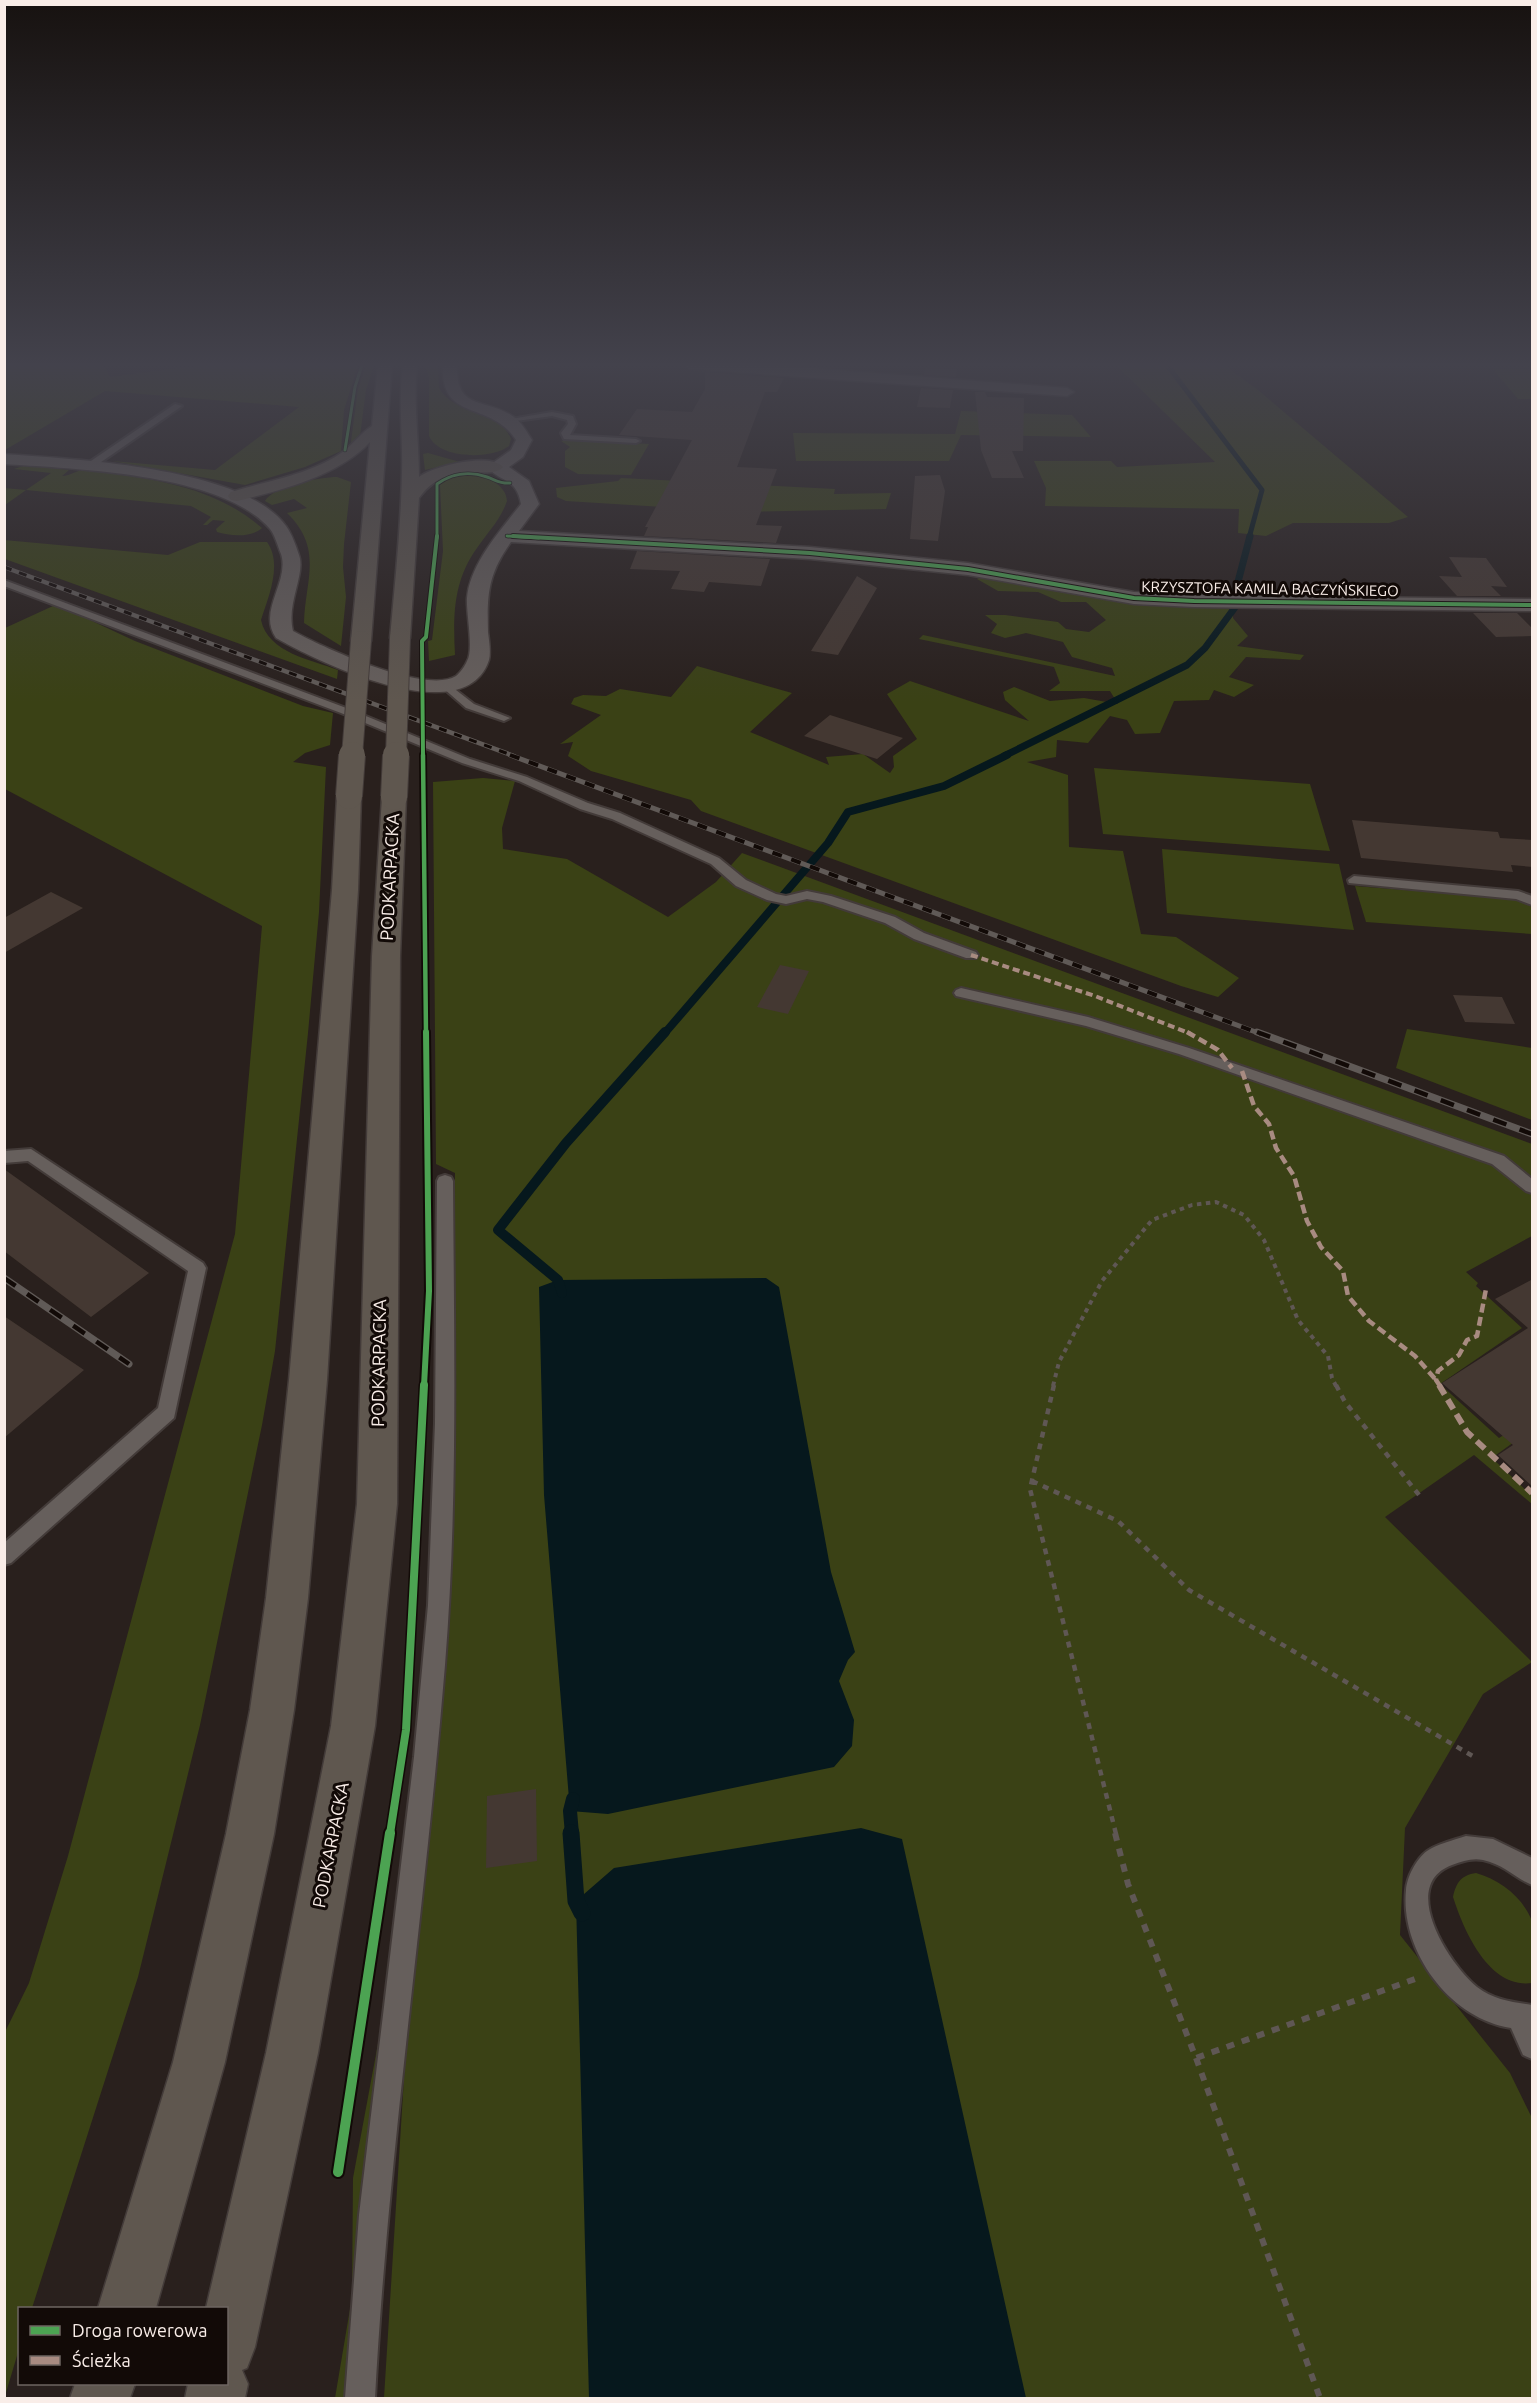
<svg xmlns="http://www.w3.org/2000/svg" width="1537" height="2403" viewBox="0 0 1537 2403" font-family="Ubuntu,sans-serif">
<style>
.green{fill:#3a4115}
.water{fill:#06181d}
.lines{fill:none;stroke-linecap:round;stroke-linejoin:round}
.stream-far5{stroke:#06181d;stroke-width:5}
.stream-far4{stroke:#06181d;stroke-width:7}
.stream-far3{stroke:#06181d;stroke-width:8}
.stream-far2{stroke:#06181d;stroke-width:10}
.stream-far1{stroke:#06181d;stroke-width:14}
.stream{stroke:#06181d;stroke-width:17}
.building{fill:#443832}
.lane-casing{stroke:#433b39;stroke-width:4}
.street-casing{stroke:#433b39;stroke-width:3}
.primary-casing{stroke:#433b39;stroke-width:3}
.path-far2{stroke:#5f5754;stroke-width:4;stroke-dasharray:4.5 4.5;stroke-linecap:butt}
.path-far1{stroke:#5f5754;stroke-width:4.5;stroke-dasharray:6 6;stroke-linecap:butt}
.path{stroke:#5f5754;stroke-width:6;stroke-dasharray:8 8;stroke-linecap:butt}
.lane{fill:#665f5c;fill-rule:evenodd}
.street{fill:#665f5c;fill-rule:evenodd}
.primary{fill:#5f574f;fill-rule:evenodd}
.rail-far2-casing{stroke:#605a57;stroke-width:4.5}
.rail-far1-casing{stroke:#605a57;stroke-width:5}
.rail-casing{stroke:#605a57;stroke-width:7}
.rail-far2{stroke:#120a07;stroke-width:3;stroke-dasharray:8;stroke-linecap:butt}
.rail-far1{stroke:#120a07;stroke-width:4;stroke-dasharray:10;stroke-linecap:butt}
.rail{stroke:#120a07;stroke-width:4.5;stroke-dasharray:14;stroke-linecap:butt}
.primary-bridge-far1-casing{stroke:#433b39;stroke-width:22;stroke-linecap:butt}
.primary-bridge-casing{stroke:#433b39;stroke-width:28;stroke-linecap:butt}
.primary-bridge-far1{stroke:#5f574f;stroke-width:20}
.primary-bridge{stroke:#5f574f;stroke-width:26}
.quiet-far2{stroke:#a88b81;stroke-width:4;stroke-dasharray:7 4;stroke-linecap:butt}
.quiet-far1{stroke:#a88b81;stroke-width:4.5;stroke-dasharray:9 4.5;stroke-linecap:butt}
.quiet{stroke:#a88b81;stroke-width:6;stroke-dasharray:11 6;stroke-linecap:butt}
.cycleway-far5-casing{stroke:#120a07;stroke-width:4.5}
.cycleway-far4-casing{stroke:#120a07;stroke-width:6}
.cycleway-far3-casing{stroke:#120a07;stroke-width:8}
.cycleway-far2-casing{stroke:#120a07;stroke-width:10}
.cycleway-far1-casing{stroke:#120a07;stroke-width:11}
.cycleway-casing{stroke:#120a07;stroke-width:14}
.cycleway-far5{stroke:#4ca352;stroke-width:3}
.cycleway-far4{stroke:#4ca352;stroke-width:4}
.cycleway-far3{stroke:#4ca352;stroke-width:4.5}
.cycleway-far2{stroke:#4ca352;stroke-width:6}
.cycleway-far1{stroke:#4ca352;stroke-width:8}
.cycleway{stroke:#4ca352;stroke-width:10}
.labels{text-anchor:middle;stroke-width:6;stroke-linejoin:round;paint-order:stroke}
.far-street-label{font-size:15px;fill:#f9ede8;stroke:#120a07}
.street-label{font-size:18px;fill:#f9ede8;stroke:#120a07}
</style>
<rect width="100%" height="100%" fill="#29201d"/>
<path class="green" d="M104 365 110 377 200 365H358L344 410 341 451 305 467 245 485 112 461 215 470 299 407 105 391 5 450V366Z
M366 365H374L366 390 360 436 350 449 358 389Z
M425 365H438L439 388C455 416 499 408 511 439L509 446C491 460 439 459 429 436V378Z
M1116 365H1224L1258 390 1408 517 1389 523H1293L1266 536 1238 533 1239 509 1045 506 1046 488 1034 461H1111L1117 467 1215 462Z
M1493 369 1532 370V399H1518Z
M961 411 1072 415 1091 437 961 435 949 461H796L793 433 955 434Z
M574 440 649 444 631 475 578 474 565 467V451L570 447 561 441Z
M428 453 460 462 425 470 423 454Z
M26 465 69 470 62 476C71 476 76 470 84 470 96 470 109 473 121 475 172 482 222 493 262 528 251 538 230 536 217 532L216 529 225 521 213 520 207 525H203L211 517 191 506 26 490 5 505 4 488 26 490 51 473 14 469Z
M470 475C486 476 506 484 507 501 501 519 488 532 477 548 453 581 453 616 455 655L429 661 428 641 432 640 443 551 440 485 449 478Z
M337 477 351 482 344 544 343 567 346 597 341 646 304 623C305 580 324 549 287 513L307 508 294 499 272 505 265 501C273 486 320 477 337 477Z
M621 478 835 489 834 494 891 493 886 509 744 512 566 501 557 497 556 488 618 481Z
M4 540 168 555 200 542H267C283 564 268 598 261 620 268 653 312 660 338 670L337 679 5 559Z
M992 571 1131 592 1233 602V618L1248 636 1237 646 1304 655 1300 660 1246 657 1229 677 1254 685 1234 697 1214 690 1209 700 1174 701 1160 733 1135 734 1127 720 1110 716 1088 743 1057 740 1056 757 1027 762 1068 775 1069 847 1123 851 1141 934 1176 937 1239 978 1218 997 1181 986 701 811 691 800 591 771 568 756 573 742 560 744 601 715 571 704 574 698 583 695 606 696 620 689 671 697 697 666 792 693 750 732 829 765 826 757 863 754 890 773 894 767 893 756 917 739 887 694 910 681 1029 721 1005 700 1003 692 1014 687 1050 701 1084 698 1118 704 1110 691H1049L1060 683 1054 667 919 639 923 635 1115 676 1112 668 1072 657 1063 642 1026 633 1005 638 991 633 997 624 985 615H1005L1058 622 1066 629 1089 632 1106 620 1086 602H1061L1038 592 998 591 977 579Z
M53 606 77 614 135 641 303 706 333 713 330 745 305 753 293 762 326 767 319 912 308 1033 275 1351 262 1425 200 1725 138 1977 32 2308H20L19 2349 5 2396V2032L29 1983 68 1856 235 1234 262 926 5 789V628Z
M1094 768 1310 784 1330 851 1103 834Z
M483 778 515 781 502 828 503 849 567 859 668 917 716 882 742 853 1532 1144V1236L1466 1272 1478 1283 1476 1286 1522 1328 1440 1384 1499 1438 1521 1424 1529 1431 1492 1458 1532 1496V1504L1474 1455 1385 1517 1532 1662 1483 1694 1405 1828 1400 1935 1510 2073 1532 2118V2398H384L407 2030 447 1642 455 1173 436 1164 433 782Z
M1162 849 1339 864 1354 930 1167 913Z
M1355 886 1516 899 1532 907V934L1366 922Z
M1407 1029 1532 1048V1120L1396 1068Z
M1476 1873C1500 1880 1522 1896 1532 1921 1536 1932 1533 1969 1532 1983 1489 1989 1464 1931 1453 1897 1456 1883 1461 1875 1476 1873Z
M379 2038 382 2050 364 2173 356 2312 348 2398H335L352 2297 353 2178Z"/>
<path class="water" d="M766 1278 779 1287 831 1572 855 1652 848 1660 839 1681 854 1720 852 1746 834 1767 608 1814 570 1811 544 1495 539 1287 558 1280Z
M861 1828 902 1839 1026 2398H589L576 1901 614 1868Z"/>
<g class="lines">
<path class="stream-far5" d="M1167 365 1262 490 1249 538"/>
<path class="stream-far4" d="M1234 597 1250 536
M1004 756 1187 665 1205 648 1236 606"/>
<path class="stream-far3" d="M664 1034 828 843 848 812 944 786 1007 755"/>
<path class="stream-far2" d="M562 1293 558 1280 498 1230 566 1143 665 1032"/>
<path class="stream-far1" d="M572 1834 570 1811 573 1799"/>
<path class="stream" d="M571 1833 576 1901 582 1913"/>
</g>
<path class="building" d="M925 368 957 369 956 377 924 375Z
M705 372 784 378 777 392H765L737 467 777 469 756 525 782 526 776 543 644 536 648 527H645L692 440 619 435 637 409 692 412 705 389Z
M921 388 953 390 950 408 917 407Z
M975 392H985L987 397 1024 398 1023 451H1012L1024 478H992L981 450Z
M940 475 945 491 938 541 910 539 915 476Z
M637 551 770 559 761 586 709 582 704 592 671 589 680 571 630 569Z
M1449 557 1486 558 1507 587 1491 586 1501 596H1457L1439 576 1462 577Z
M857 576 877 588 838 655 811 651Z
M1473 613H1517L1533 629V636L1496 637Z
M830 715 903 738 877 759 804 736Z
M1352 820 1498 832 1500 838 1533 840V867L1511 865 1513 872 1361 858Z
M51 892 83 908 4 953V918Z
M780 965 809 971 788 1014 757 1007Z
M1453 995 1502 997 1515 1024 1465 1022Z
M4 1169 149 1273 91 1317 4 1251Z
M1533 1279V1487L1498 1455 1513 1445 1442 1383 1528 1328 1495 1299Z
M4 1316 84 1370 4 1438Z
M536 1789 537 1861 486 1868 487 1796Z"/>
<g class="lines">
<g class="lane-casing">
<path id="lane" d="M175 404 182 406 91 469H85V465Z
M552 412 573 416 576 424 570 435 636 439 640 441 636 443 564 439 561 433 568 424 567 420 552 416 509 422 505 420Z
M4 580 349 709 470 759 527 777 588 803 620 813 719 858 746 880 776 894 786 896 807 891 831 896 895 917 924 933 976 952 978 955 976 958H966L914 939 885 923 823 902 807 899 786 904 767 900 736 886 711 864 612 819 580 809 519 781 462 763 341 713 4 586Z
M447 683 474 704 510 718 504 721 466 708 443 688V684Z
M1354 876 1518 891 1532 896V905L1516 899 1349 883 1348 880Z
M961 988 1088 1017 1189 1048 1504 1156 1532 1179V1193L1526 1191 1492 1164 1179 1054 1086 1026 956 996 954 993 956 990Z
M31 1149 203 1263 206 1268 174 1418 11 1563 4 1565V1543L158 1408 188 1271 28 1161 4 1163V1151Z
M445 1175 451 1177 453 1181C454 1342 458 1504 445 1665 425 1910 388 2153 375 2398H345L359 2215 414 1757 428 1605 435 1423 437 1181 439 1177Z
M1466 1836 1493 1839 1532 1858V1885C1515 1878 1503 1864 1483 1860 1472 1858 1463 1861 1452 1865 1398 1885 1449 1964 1477 1987 1494 2000 1512 2002 1532 2005V2059L1523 2055 1511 2028C1450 2019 1400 1951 1406 1890 1407 1877 1416 1859 1427 1851 1437 1844 1454 1840 1466 1836Z"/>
</g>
<g class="street-casing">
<path id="street" d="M443 365H457C456 412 485 397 514 417 522 423 527 432 532 440L523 457 509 467 529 481 539 504 519 531 810 547 968 563 1134 592 1194 595 1532 599V611L1194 607 1134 604 968 575 810 559 511 542C488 574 487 594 488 632 489 640 491 652 489 660 465 733 318 662 276 638 257 611 290 582 281 554 278 547 275 535 270 529 222 473 75 469 4 464V454C73 459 244 467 286 526 292 534 296 546 299 555 306 574 286 603 293 631 322 647 426 695 456 676 460 673 465 666 467 661 474 649 466 614 467 598 470 563 501 530 521 504 516 477 501 483 487 467L511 450 516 440C491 400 440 423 443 365Z
M683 365 798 367 1067 388 1074 392 1067 396 690 369Z"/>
</g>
<g class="primary-casing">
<path id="primary" d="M378 365H392L371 641 368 645H354L351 641 370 442C338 476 282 490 237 501L231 500 228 496 231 492C267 481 313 474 344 451 354 443 361 433 372 426Z
M403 365H417C413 402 419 440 419 477 433 466 490 452 503 467 491 482 448 457 419 498L410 638 407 642H393L390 638C395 582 401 527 402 472 403 436 398 401 403 365Z
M349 789 357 791 361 796 358 890 327 1380 308 1598 294 1710 274 1834 225 2062 156 2308H98L173 2062 226 1834 250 1710 266 1598 289 1380 332 890 337 796 341 791Z
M394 790 402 792 406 797 400 956 397 1504 375 1726 318 2053 255 2347 247 2368 242 2370 248 2384 245 2398H185L188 2384H226V2308H206L266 2053 331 1726 357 1504 372 956 382 797 386 792Z
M75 2384H135L130 2398H70Z"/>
</g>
<path class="path-far2" d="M1053 1386 1059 1362 1102 1281 1152 1220 1192 1205 1216 1202 1244 1215 1264 1240 1298 1320 1328 1356 1332 1378 1336 1386"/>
<path class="path-far1" d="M1054 1385 1030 1489 1116 1834
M1336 1385 1345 1402 1419 1495
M1032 1481 1118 1521 1189 1590 1476 1758"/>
<path class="path" d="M1115 1833 1128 1884 1196 2058 1415 1979
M1196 2058 1320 2398"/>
<use href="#lane" class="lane"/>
<use href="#street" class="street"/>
<use href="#primary" class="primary"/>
<g class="rail-far2-casing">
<path id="rail-far2" d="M4 567 514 756"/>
</g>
<g class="rail-far1-casing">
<path id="rail-far1" d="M510 755 1261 1034"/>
</g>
<g class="rail-casing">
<path id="rail" d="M1257 1032 1532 1134
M4 1278 129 1364"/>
</g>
<use href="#rail-far2" class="rail-far2"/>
<use href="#rail-far1" class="rail-far1"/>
<use href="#rail" class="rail"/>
<g class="primary-bridge-far1-casing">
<path id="primary-bridge-far1" d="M352 756 361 641
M396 756 400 638"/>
</g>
<g class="primary-bridge-casing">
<path id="primary-bridge" d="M349 796 352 755
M394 797 396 755"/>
</g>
<use href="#primary-bridge-far1" class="primary-bridge-far1"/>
<use href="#primary-bridge" class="primary-bridge"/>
<path class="quiet-far2" d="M971 955 1095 996 1191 1034"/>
<path class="quiet-far1" d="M1187 1032 1218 1050 1232 1068
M1242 1071 1254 1106 1269 1124 1276 1148 1294 1176 1307 1221 1321 1247 1343 1271 1348 1296 1369 1321 1415 1356 1436 1380
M1440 1386 1436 1380 1438 1371 1459 1355 1467 1340 1477 1336 1486 1289"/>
<path class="quiet" d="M1439 1385 1467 1432 1532 1493"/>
<g class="cycleway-far5-casing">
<path id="cycleway-far5" d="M345 450 355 387 362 365
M507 536 539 538
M437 538V484C452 473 470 471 487 477 496 480 500 484 510 483"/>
</g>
<g class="cycleway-far4-casing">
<path id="cycleway-far4" d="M513 536 810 553 968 569 1134 598 1194 601 1532 605
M423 756 422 641 426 637 437 536"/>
</g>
<g class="cycleway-far3-casing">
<path id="cycleway-far3" d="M423 755 426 1034"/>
</g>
<g class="cycleway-far2-casing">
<path id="cycleway-far2" d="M424 1386 429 1291 426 1032"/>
</g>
<g class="cycleway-far1-casing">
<path id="cycleway-far1" d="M390 1834 406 1730 424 1385"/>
</g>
<g class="cycleway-casing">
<path id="cycleway" d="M338 2172 390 1833"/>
</g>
<use href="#cycleway-far5" class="cycleway-far5"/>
<use href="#cycleway-far4" class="cycleway-far4"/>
<use href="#cycleway-far3" class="cycleway-far3"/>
<use href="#cycleway-far2" class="cycleway-far2"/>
<use href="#cycleway-far1" class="cycleway-far1"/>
<use href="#cycleway" class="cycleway"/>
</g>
<linearGradient id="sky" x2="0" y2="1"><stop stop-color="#171210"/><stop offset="0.52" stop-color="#43424c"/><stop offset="1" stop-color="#43424c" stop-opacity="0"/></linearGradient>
<rect width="1537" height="702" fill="url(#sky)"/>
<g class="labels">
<g class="far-street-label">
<text transform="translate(1270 589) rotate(1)" y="5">KRZYSZTOFA KAMILA BACZYŃSKIEGO</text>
</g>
<g class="street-label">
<text transform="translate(390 877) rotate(-87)" y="6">PODKARPACKA</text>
<text transform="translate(379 1363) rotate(-89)" y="6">PODKARPACKA</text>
<text transform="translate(331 1845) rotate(-79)" y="6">PODKARPACKA</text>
</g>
</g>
<rect width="1537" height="2403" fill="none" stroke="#f9ede8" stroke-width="12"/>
<rect x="18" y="2307" width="210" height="78" fill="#120a07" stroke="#6e6561" stroke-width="1.5"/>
<rect x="30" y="2326" width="30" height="9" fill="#4ca352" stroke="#6e6561" stroke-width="1.5"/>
<text x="72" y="2337" font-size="18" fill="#f9ede8">Droga rowerowa</text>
<rect x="30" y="2356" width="30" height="9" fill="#a88b81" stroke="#6e6561" stroke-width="1.5"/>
<text x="72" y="2367" font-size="18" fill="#f9ede8">Ścieżka</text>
</svg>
